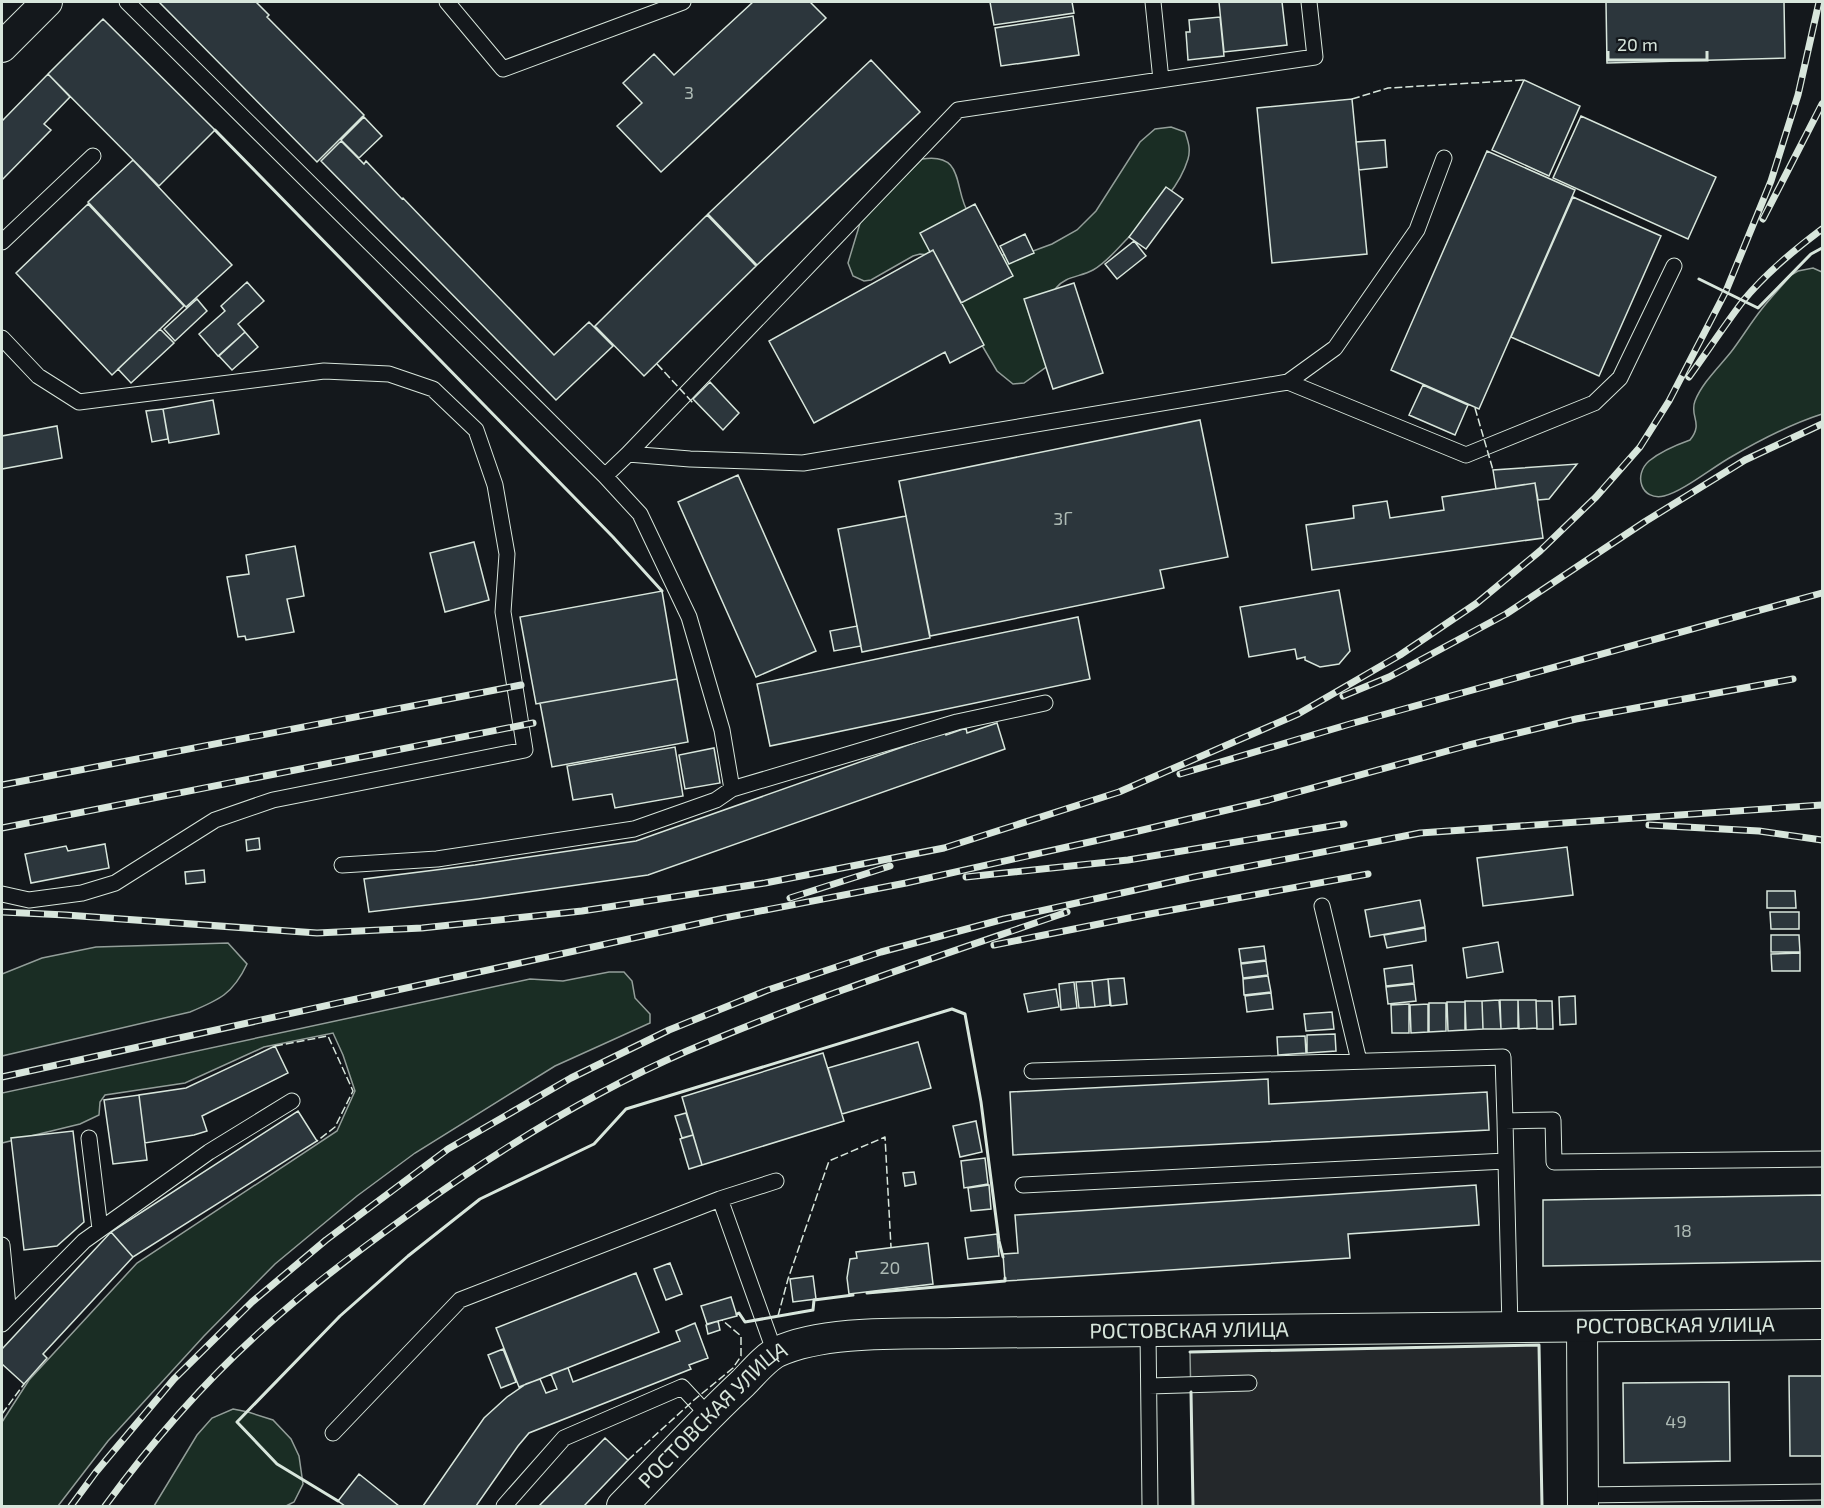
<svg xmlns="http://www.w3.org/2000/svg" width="1824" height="1508" viewBox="0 0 1824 1508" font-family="'Exo 2',sans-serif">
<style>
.green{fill:#1a2d24;stroke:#939e99;stroke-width:1.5}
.parking{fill:#24282b;stroke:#939e99;stroke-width:1.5}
.building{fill:#2c363c;stroke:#d8e6dc;stroke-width:1.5}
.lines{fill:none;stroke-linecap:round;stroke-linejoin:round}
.lane-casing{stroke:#d8e6dc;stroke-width:17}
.street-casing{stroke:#d8e6dc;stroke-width:32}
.lane{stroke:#14181c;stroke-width:15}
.street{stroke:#14181c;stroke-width:30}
.rail-casing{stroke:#d8e6dc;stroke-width:7}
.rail{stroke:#14181c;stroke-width:4.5;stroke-dasharray:14;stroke-linecap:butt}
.fence{stroke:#d8e6dc;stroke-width:1.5;stroke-dasharray:8 3;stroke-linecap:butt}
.wall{stroke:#d8e6dc;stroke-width:3}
.labels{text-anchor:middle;stroke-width:4.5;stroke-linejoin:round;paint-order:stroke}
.number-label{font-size:18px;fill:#adbab4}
.street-label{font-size:21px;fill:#d8e6dc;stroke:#14181c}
</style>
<rect width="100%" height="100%" fill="#14181c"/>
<path class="green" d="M1171 127 1185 132C1188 141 1191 149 1188 159 1178 192 1150 215 1127 239 1116 250 1106 263 1093 270 1081 277 1065 276 1056 288 1046 303 1050 346 1049 365L1024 383 1013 384 997 371 929 255 920 254 913 256 871 280 864 281 853 276 848 263 861 220 922 159C966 152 953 190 969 214 978 229 990 241 1001 255L1025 254 1052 244 1077 230 1096 211 1140 142 1155 129Z
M1813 268 1822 272V414C1791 424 1760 440 1731 457 1713 467 1682 492 1664 496 1641 501 1633 475 1649 461 1660 452 1676 445 1690 440 1704 423 1689 416 1695 401 1702 383 1719 367 1731 352 1741 339 1750 324 1761 310 1770 298 1781 287 1791 275L1798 271Z
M228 943 247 964C233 994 219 1000 190 1012L2 1056V974L42 958 96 947Z
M609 972H624L632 981 635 998 650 1014V1023L555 1066 415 1153 357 1196 275 1264 204 1336 108 1441 58 1506H2V1422L29 1380 137 1263 337 1131 355 1091 343 1055 333 1033 264 1047 185 1083 105 1095 100 1102 99 1115 80 1124 2 1143V1093L530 979 563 981Z
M233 1409 248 1412 273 1420 291 1439 299 1456 303 1484 294 1502 286 1506H154L197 1435 212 1418Z"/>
<path class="parking" d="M1539 1345 1542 1506H1193L1190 1352Z"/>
<path class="building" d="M159 2H256L269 15 267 17 364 115 317 162Z
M753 2H810L826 18 661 172 617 126 642 103 623 83 654 54 674 75Z
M990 2H1072L1074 13 994 25Z
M1219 2H1282L1287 45 1224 52Z
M1606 2H1784L1785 58 1607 63Z
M1073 16 1079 55 1001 66 995 28Z
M1220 17 1224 56 1188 60 1186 32H1190L1189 20Z
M103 19 215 130 159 186 48 74Z
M871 60 920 112 757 265 708 214Z
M48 74 70 97 44 124 51 130 2 180V121Z
M1524 80 1580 106 1549 176 1492 150Z
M1352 99 1367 254 1272 263 1257 108Z
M1581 116 1716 177 1688 239 1553 178Z
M364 117 382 136 359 158 341 140Z
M1385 140 1387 167 1359 170 1356 142Z
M341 141 364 164 366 161 402 199 403 198 554 355 589 322 613 346 556 400 321 161Z
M1487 151 1575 190 1479 409 1391 370Z
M133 160 232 265 186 307 88 202Z
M1166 187 1183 199 1146 249 1129 237Z
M1573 197 1661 236 1599 376 1511 337Z
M88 204 184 306 112 375 16 273Z
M975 204 1013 276 961 303 933 250 930 252 920 233Z
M707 215 756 266 644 376 595 326Z
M1025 234 1034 253 1009 264 1000 246Z
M1134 241 1146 256 1117 279 1105 264Z
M933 250 984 345 950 363 945 352 814 423 769 341Z
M247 282 264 301 238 324 245 332 218 356 199 334 225 311 221 306Z
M1074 283 1103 373 1053 389 1024 299Z
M197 299 207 311 175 341 164 329Z
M160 329 174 343 131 383 118 369Z
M245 332 258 347 232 370 219 356Z
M710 382 739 413 723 430 693 399Z
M1423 385 1468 405 1455 435 1409 415Z
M213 400 219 434 169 443 163 409Z
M163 409 168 439 152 442 146 411Z
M1200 420 1228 557 1160 570 1164 588 930 636 899 481Z
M57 426 62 458 2 469V436Z
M1577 464 1549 499 1538 500 1535 483 1496 489 1493 470Z
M738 475 816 651 756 677 678 502Z
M1535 483 1543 538 1312 570 1306 525 1354 518 1353 506 1387 501 1390 518 1444 510 1442 497Z
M906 516 930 638 862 652 838 529Z
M474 542 489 600 445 612 430 553Z
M295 546 304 596 287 599 294 632 246 640 245 636 238 637 227 577 249 574 246 555Z
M1339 590 1350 651 1339 664 1320 667 1305 660V657L1297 659 1295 649 1249 657 1240 607Z
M662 591 677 679 536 704 520 617Z
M1078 617 1090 679 770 746 757 684Z
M857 626 861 646 834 651 830 631Z
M677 679 688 742 552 767 540 703Z
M997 723 1005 749 648 875 478 899 369 912 364 879 475 865 636 841 945 732 946 735 966 728 967 733Z
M675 747 683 796 615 808 612 794 573 800 567 766Z
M714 748 720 783 685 789 679 755Z
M259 838 260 849 247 851 246 840Z
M105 844 109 868 31 883 25 854 66 846 68 851Z
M1567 847 1573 895 1483 906 1477 858Z
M204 870 205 882 186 884 185 872Z
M1767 891H1795L1796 908H1767Z
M1420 900 1425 927 1370 937 1365 910Z
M1770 912H1799V929H1771Z
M1425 928 1426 941 1387 948 1384 935Z
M1771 935H1799L1800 952H1771Z
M1498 942 1503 972 1467 978 1463 948Z
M1264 946 1266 960 1241 963 1239 949Z
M1800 953V971H1772L1771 954Z
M1266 961 1268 975 1243 978 1241 964Z
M1412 965 1414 983 1386 986 1384 969Z
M1268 976 1271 992 1244 995 1243 979Z
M1124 978 1127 1004 1111 1006 1108 979Z
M1108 979 1110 1005 1095 1007 1092 981Z
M1092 981 1095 1007 1079 1008 1076 982Z
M1074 982 1077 1008 1061 1010 1059 984Z
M1414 984 1416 1001 1388 1004 1386 987Z
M1056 989 1059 1007 1028 1012 1024 994Z
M1271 993 1273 1009 1247 1012 1245 996Z
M1575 996 1576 1024 1560 1025 1559 997Z
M1499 1000 1501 1029H1483L1482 1001Z
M1500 1000H1518V1028L1501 1029Z
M1518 1000H1536L1537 1028 1519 1029Z
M1465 1001H1482L1483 1029 1466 1030Z
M1536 1001H1552L1553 1029H1537Z
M1447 1002H1465V1030L1448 1031Z
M1429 1003H1446V1031L1429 1032Z
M1409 1004V1033H1392L1391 1005Z
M1428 1004V1032L1411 1033 1410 1005Z
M1332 1012 1334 1029 1306 1031 1304 1014Z
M1335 1034 1336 1051 1307 1053V1035Z
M1305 1036 1306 1053 1278 1055 1277 1037Z
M918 1042 931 1088 842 1114 828 1068Z
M275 1046 288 1073 202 1116 207 1131 194 1135 145 1143 139 1095 186 1088Z
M823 1053 844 1121 702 1165 682 1097Z
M1268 1079 1269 1104 1487 1092 1489 1130 1013 1155 1010 1092Z
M139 1095 147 1160 113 1164 104 1100Z
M298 1111 317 1141 133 1257 111 1232Z
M686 1113 693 1135 682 1138 675 1116Z
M976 1121 982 1152 960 1157 953 1126Z
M73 1131 84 1222 57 1246 24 1250 11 1138Z
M693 1135 702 1165 689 1169 680 1139Z
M985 1158 988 1184 964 1188 961 1161Z
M914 1172 916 1184 905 1186 903 1173Z
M989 1185 991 1209 971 1211 968 1188Z
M1476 1185 1479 1225 1348 1234 1350 1258 1005 1281 1003 1254 1018 1253 1015 1215Z
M1822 1195V1261L1543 1266V1200Z
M111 1232 133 1257 43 1354 47 1358 24 1384 2 1364V1349Z
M997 1234 999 1256 968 1259 965 1238Z
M928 1243 933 1284 849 1294 847 1278 850 1259 857 1258 856 1252Z
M670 1263 682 1294 666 1300 654 1269Z
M636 1273 659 1332 519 1387 496 1328Z
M813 1276 816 1299 793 1302 790 1279Z
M731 1297 737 1316 707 1324 701 1306Z
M718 1321 720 1330 708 1334 706 1325Z
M695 1323 708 1358 689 1365 691 1369 529 1433 518 1446 476 1506H423L484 1418 507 1397 526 1384 540 1379 546 1393 557 1389 551 1374 568 1368 573 1382 680 1341 676 1331Z
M503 1349 516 1382 501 1388 488 1355Z
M1789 1376H1822V1456H1790Z
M1729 1382 1730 1461 1624 1463 1623 1383Z
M605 1438 628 1460 584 1506H539Z
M359 1474 399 1506H345L338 1501Z"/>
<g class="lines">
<g class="lane-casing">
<path id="lane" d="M127 2 605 476 628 454 690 459 803 463 1288 382 1466 455 1594 403 1620 378 1674 266
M447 2 503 69 683 2
M1153 2 1161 80
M2 242 93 156
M2 338 38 376 79 402 324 371 389 374 433 389 476 430 495 485 507 554 503 612 525 750 273 800 215 820 115 883 82 893 29 900 2 894
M1288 382 1335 348 1417 230 1444 158
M628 454 958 110 1315 57 1309 2
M732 789 957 722 1045 703
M342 865 437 859 634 829 716 800 732 789 722 730 689 617 640 514 605 476
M1322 906 1359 1061
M1032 1071 1503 1057 1505 1121
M89 1138 100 1229
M1023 1185 1506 1161
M720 1199 775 1353
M2 1245 9 1316
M2 1324 84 1241 209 1152 292 1101
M1510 1328 1505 1121 1553 1120 1554 1162 1822 1159
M1148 1332 1150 1506
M1149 1386 1249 1383
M333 1433 460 1300 720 1199 776 1181
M1583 1495 1822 1492
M504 1506 564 1438 682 1387 708 1415"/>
</g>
<g class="street-casing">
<g id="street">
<path d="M2 47 47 2"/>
<path d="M1582 1327 1583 1506"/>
<path id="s1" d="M622 1506C662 1465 701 1422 743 1383 753 1373 765 1358 777 1352 824 1330 905 1334 957 1333L1822 1324"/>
</g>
</g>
<use href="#lane" class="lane"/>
<use href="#street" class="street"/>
<g class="rail-casing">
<path id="rail" d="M1763 219 1822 104
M1689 377C1707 352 1724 326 1743 301 1765 274 1794 250 1822 229
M1343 696 1389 677 1506 614 1646 521 1745 460 1822 424
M1180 774 1350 724 1822 593
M2 785 521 685
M1649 825 1759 831 1822 840
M2 828 533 723
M966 877 1128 860 1344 824
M790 898 890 866
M2 912 66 915 317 933 422 928 582 911 765 883 944 848 1119 792 1298 714 1400 655 1477 603 1540 551 1596 497 1640 447 1669 401 1726 291 1771 181 1798 95 1819 2
M994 945 1139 916 1368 874
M2 1077 724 918 906 883 1130 833 1269 800 1469 745 1576 719 1793 679
M71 1506 96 1472 174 1379 252 1302 326 1240 448 1149 571 1078 669 1030 768 990 881 952 1004 919 1194 877 1420 833 1822 805
M105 1506C151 1443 204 1382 262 1330 308 1288 358 1251 408 1215 495 1152 588 1094 687 1051 811 998 940 956 1067 912"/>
</g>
<use href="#rail" class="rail"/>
<path class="fence" d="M1352 99 1388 88 1524 80
M657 364 693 403
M1475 408 1493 470
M275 1046 328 1036 353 1091 335 1127 317 1141
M778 1316 788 1279 829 1161 885 1137 891 1247
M2 1414 24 1384
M628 1460 694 1400 733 1368 741 1356V1336L722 1320"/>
<path class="wall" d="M215 130 613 537 662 591
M1699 279 1758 308 1811 254 1822 248
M867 1293 1005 1281V1278
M737 1314 739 1313 745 1322 813 1310 814 1300 853 1295
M1190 1352 1539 1345 1542 1506
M1191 1392 1193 1506
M338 1501 277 1464 237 1422 340 1316 408 1256 480 1199 594 1144 626 1109 952 1009 965 1014 981 1102 999 1241 1003 1257"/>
</g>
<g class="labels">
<g class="number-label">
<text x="689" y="99">3</text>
<text x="1063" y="525">3Г</text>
<text x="1683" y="1237">18</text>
<text x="890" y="1274">20</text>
<text x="1676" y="1428">49</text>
</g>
<g class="street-label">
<text dy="7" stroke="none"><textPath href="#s1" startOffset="1119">РОСТОВСКАЯ УЛИЦА</textPath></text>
<text dy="7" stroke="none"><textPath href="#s1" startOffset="633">РОСТОВСКАЯ УЛИЦА</textPath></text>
<text dy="7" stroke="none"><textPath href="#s1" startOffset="129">РОСТОВСКАЯ УЛИЦА</textPath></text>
</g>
</g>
<rect width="1824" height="1508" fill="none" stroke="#d8e6dc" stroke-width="6"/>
<path d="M1608 51v9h99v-9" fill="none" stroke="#d8e6dc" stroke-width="3"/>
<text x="1617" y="51" font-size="18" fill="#d8e6dc" stroke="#14181c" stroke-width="4.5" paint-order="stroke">20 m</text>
</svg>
